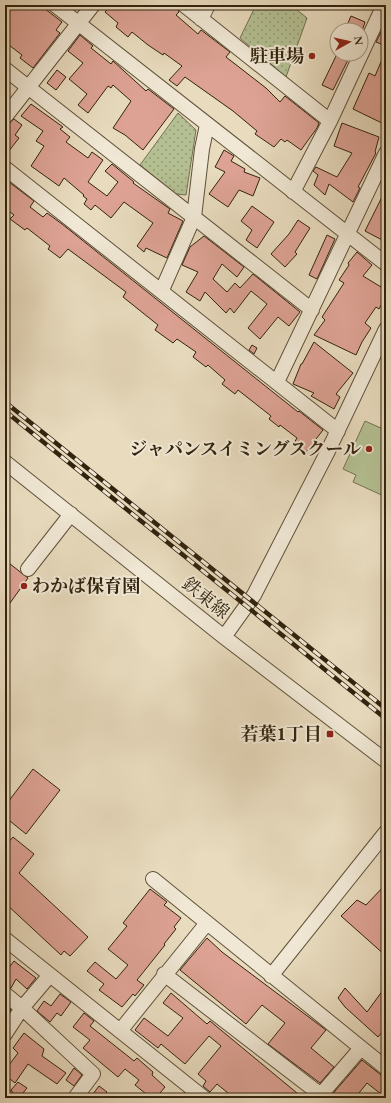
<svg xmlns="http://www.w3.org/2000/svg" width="391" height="1103" viewBox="0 0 391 1103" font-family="'EB Garamond','Noto Serif JP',serif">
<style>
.park{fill:url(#park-dots);stroke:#737250}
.pitch{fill:#b4c093;stroke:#737250}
.building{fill:#dda294;stroke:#32230e}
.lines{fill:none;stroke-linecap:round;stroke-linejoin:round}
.minor-casing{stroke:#60513a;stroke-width:16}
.minor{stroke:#f0e8d5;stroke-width:14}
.rail-casing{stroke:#32230e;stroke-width:4.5}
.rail{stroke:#f0e8d5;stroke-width:3;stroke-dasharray:9;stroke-linecap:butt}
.poi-dot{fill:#8f2418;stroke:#f0e8d5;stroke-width:1.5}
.labels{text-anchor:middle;stroke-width:4;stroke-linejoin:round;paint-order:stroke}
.poi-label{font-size:18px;font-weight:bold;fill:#32230e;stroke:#f0e8d5;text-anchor:end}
.street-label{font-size:18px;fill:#32230e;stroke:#f0e8d5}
</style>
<defs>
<pattern id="park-dots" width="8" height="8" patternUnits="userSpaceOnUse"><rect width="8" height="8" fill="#b4c093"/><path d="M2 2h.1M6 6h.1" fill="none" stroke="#939c76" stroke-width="1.8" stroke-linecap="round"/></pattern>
</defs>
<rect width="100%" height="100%" fill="#e8dbbe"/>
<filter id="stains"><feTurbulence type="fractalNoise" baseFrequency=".005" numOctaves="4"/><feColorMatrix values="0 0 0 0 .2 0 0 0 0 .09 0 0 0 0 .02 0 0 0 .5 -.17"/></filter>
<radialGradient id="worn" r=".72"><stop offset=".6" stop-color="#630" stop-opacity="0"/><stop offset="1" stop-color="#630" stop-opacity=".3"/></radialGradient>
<path class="park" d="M256 5H291L307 18 286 77 240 38Z
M178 113 196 130 186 195 176 194 140 165Z"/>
<path class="pitch" d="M365 421 383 429 386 423V497L353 482 356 475 343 469Z"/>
<path class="building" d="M5 5H40L62 22 56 30 60 33 33 68 20 58 22 55 5 42Z
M111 5H176L179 12 176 15 198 34 201 30 230 52 226 57 266 88 280 102 285 96 319 123 317 128 301 150 287 140 285 142 281 139 274 147 255 134 257 131 233 111 185 77 177 86 169 80 182 66 164 53 163 55 148 45 132 32 128 37 116 27 118 23 105 12Z
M351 16 365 22 361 34V30H345Z
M381 32 386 35V46L376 42Z
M80 35 93 46 91 48 111 64 113 61 146 91 148 89 174 109 143 150 125 135 113 128 131 101 113 85 111 88 108 86 88 113 78 105 87 94 69 79 83 63 68 51Z
M386 50V125L353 109 369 73 375 76Z
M337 54H351L333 90 322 85Z
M57 70 66 77 56 90 47 83Z
M31 104 63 127 60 129 70 137 66 142 88 158 92 152 103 160 88 182 107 196 118 182 105 171 112 164 134 182 133 183 170 209 168 213 183 221 167 258 146 248 144 252 137 246 153 223 124 202 111 218 95 205 91 210 84 204 87 199 83 196 84 195 64 178 59 186 31 166 44 146 36 141 43 131 21 116Z
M14 119 22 125 15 135 19 138 5 156V127Z
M342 123 379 137 375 152 376 153 358 187 360 188 353 202 329 184 325 195 314 185 318 175 313 171 316 167 337 177 352 153 334 146Z
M224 150 234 156 231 161 245 169 244 172 260 178 253 196 239 190 228 207 209 194 225 172 215 167Z
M5 179 34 201 30 207 43 217 47 213 62 224 298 412 299 411 323 430 306 452 294 443 297 438 280 425 279 427 269 419 271 416 238 390 235 394 222 384 225 380 208 365 206 367 193 357 196 352 177 339 173 343 155 330 158 325 123 297 126 292 68 249 60 258 48 249 50 246 27 228 25 230 10 219 14 215 5 208Z
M386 189V242L365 231Z
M252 206 274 222 257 248 246 240 252 230 241 221Z
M298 220 310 228 295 252 297 254 285 267 271 254 289 234Z
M327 235 335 239 317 279 309 275Z
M204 236 244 267 237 277 222 264 213 279 227 292 235 283 240 288 253 274 300 312 289 326 278 317 260 339 248 328 267 304 251 291 234 313 230 308 226 313 205 292 200 301 186 292 198 272 182 265 190 247Z
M357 252 372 265 363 276 386 290V304L383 302 379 309 376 307 365 323 371 328 362 342 356 355 314 335 325 320 322 317 344 283 339 280 349 265 348 263Z
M314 342 353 373 336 394 340 397 334 409 311 396 314 393 293 384 301 364H302Z
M252 345 257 348 254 354 249 350Z
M5 560 28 578 5 610Z
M33 769 60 790 26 834 5 817V806Z
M13 837 34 854 19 873 88 937 70 956 64 951 61 955 5 903V846Z
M386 884V956L341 916 357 900 366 905Z
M150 889 167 902 164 905 181 918 174 927 176 929 164 944 165 945 137 980 144 985 135 996 133 994 122 1007 99 990 104 984 87 971 95 962 116 979 128 965 108 949 127 926 123 923Z
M207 938 222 952 326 1030 311 1048 334 1067 320 1083 268 1044 285 1023 262 1005 246 1024 180 970Z
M14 961 36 978 27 989 16 979 11 988 5 986V973Z
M386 986V1027L378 1037 345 1007 338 998 345 988 367 1012Z
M171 993 207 1024 210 1021 303 1098H234L217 1084 210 1092 203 1086 206 1081 198 1074 221 1046 209 1036 185 1064 161 1044 158 1048 135 1030 144 1018 168 1036 183 1018 163 1003Z
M60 994 71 1002 61 1016 57 1013 50 1022 37 1011 44 1001 51 1006Z
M5 1005 11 1010 5 1018Z
M84 1013 94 1021 90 1026 134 1061 137 1058 153 1072 152 1075 165 1087 156 1098H151L135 1085 139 1080 125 1069 118 1077 83 1048 90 1040 73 1027Z
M24 1033 44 1049 42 1056 66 1073 57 1084 28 1064 15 1083 5 1075 8 1071 6 1069 18 1053 13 1048Z
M362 1060 381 1075 386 1076V1098L367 1083 355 1098H329Z
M74 1068 82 1075 74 1086 66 1080Z
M18 1082 27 1088 19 1098H16L11 1090Z
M99 1086 107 1092 102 1098H90Z"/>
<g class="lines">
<g class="minor-casing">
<path id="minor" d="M55 5 386 264
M184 5 330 121
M201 19 208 5
M5 69 312 310
M5 117 93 5
M5 168 338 431
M293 192 330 121 384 5
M162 290 194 217 202 149 207 125
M277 382 386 153
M5 462 224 637 386 761
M28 569 71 514
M224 637 254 595 328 451 386 329
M153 879 386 1068
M5 939 204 1098
M164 974 321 1095
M271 976 386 832
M5 994 22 1008 93 1074 75 1098
M120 1031 207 923
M5 1034 22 1008 50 975
M5 1096 7 1098
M318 1098 361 1048"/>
</g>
<use href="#minor" class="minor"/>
<g class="rail-casing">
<path id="rail" d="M5 402 386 709
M5 411 386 719"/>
</g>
<use href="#rail" class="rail"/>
</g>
<g class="poi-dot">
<circle cx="312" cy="56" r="4"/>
<circle cx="369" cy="449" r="4"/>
<circle cx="24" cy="586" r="4"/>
<rect x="326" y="730" width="8" height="8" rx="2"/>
</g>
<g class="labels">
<g class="poi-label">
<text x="304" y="62">駐車場</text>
<text x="361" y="455">ジャパンスイミングスクール</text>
<text x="32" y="592" text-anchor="start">わかば保育園</text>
<text x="322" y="740">若葉1丁目</text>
</g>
<g class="street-label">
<text transform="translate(206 598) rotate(39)" y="6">鉄東線</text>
</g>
</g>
<rect width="391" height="1103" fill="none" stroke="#e8dbbe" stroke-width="20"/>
<rect x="6" y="6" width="379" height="1091" fill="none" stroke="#32230e" stroke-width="2"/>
<rect x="10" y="10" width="371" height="1083" fill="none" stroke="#32230e"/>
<g transform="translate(349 42) rotate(82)"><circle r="19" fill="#f0e8d5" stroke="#a49985"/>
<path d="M0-3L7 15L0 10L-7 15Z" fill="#8f2418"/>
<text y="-6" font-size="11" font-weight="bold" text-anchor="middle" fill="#32230e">N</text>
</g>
<rect width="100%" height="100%" filter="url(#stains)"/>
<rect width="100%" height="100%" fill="url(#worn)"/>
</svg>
